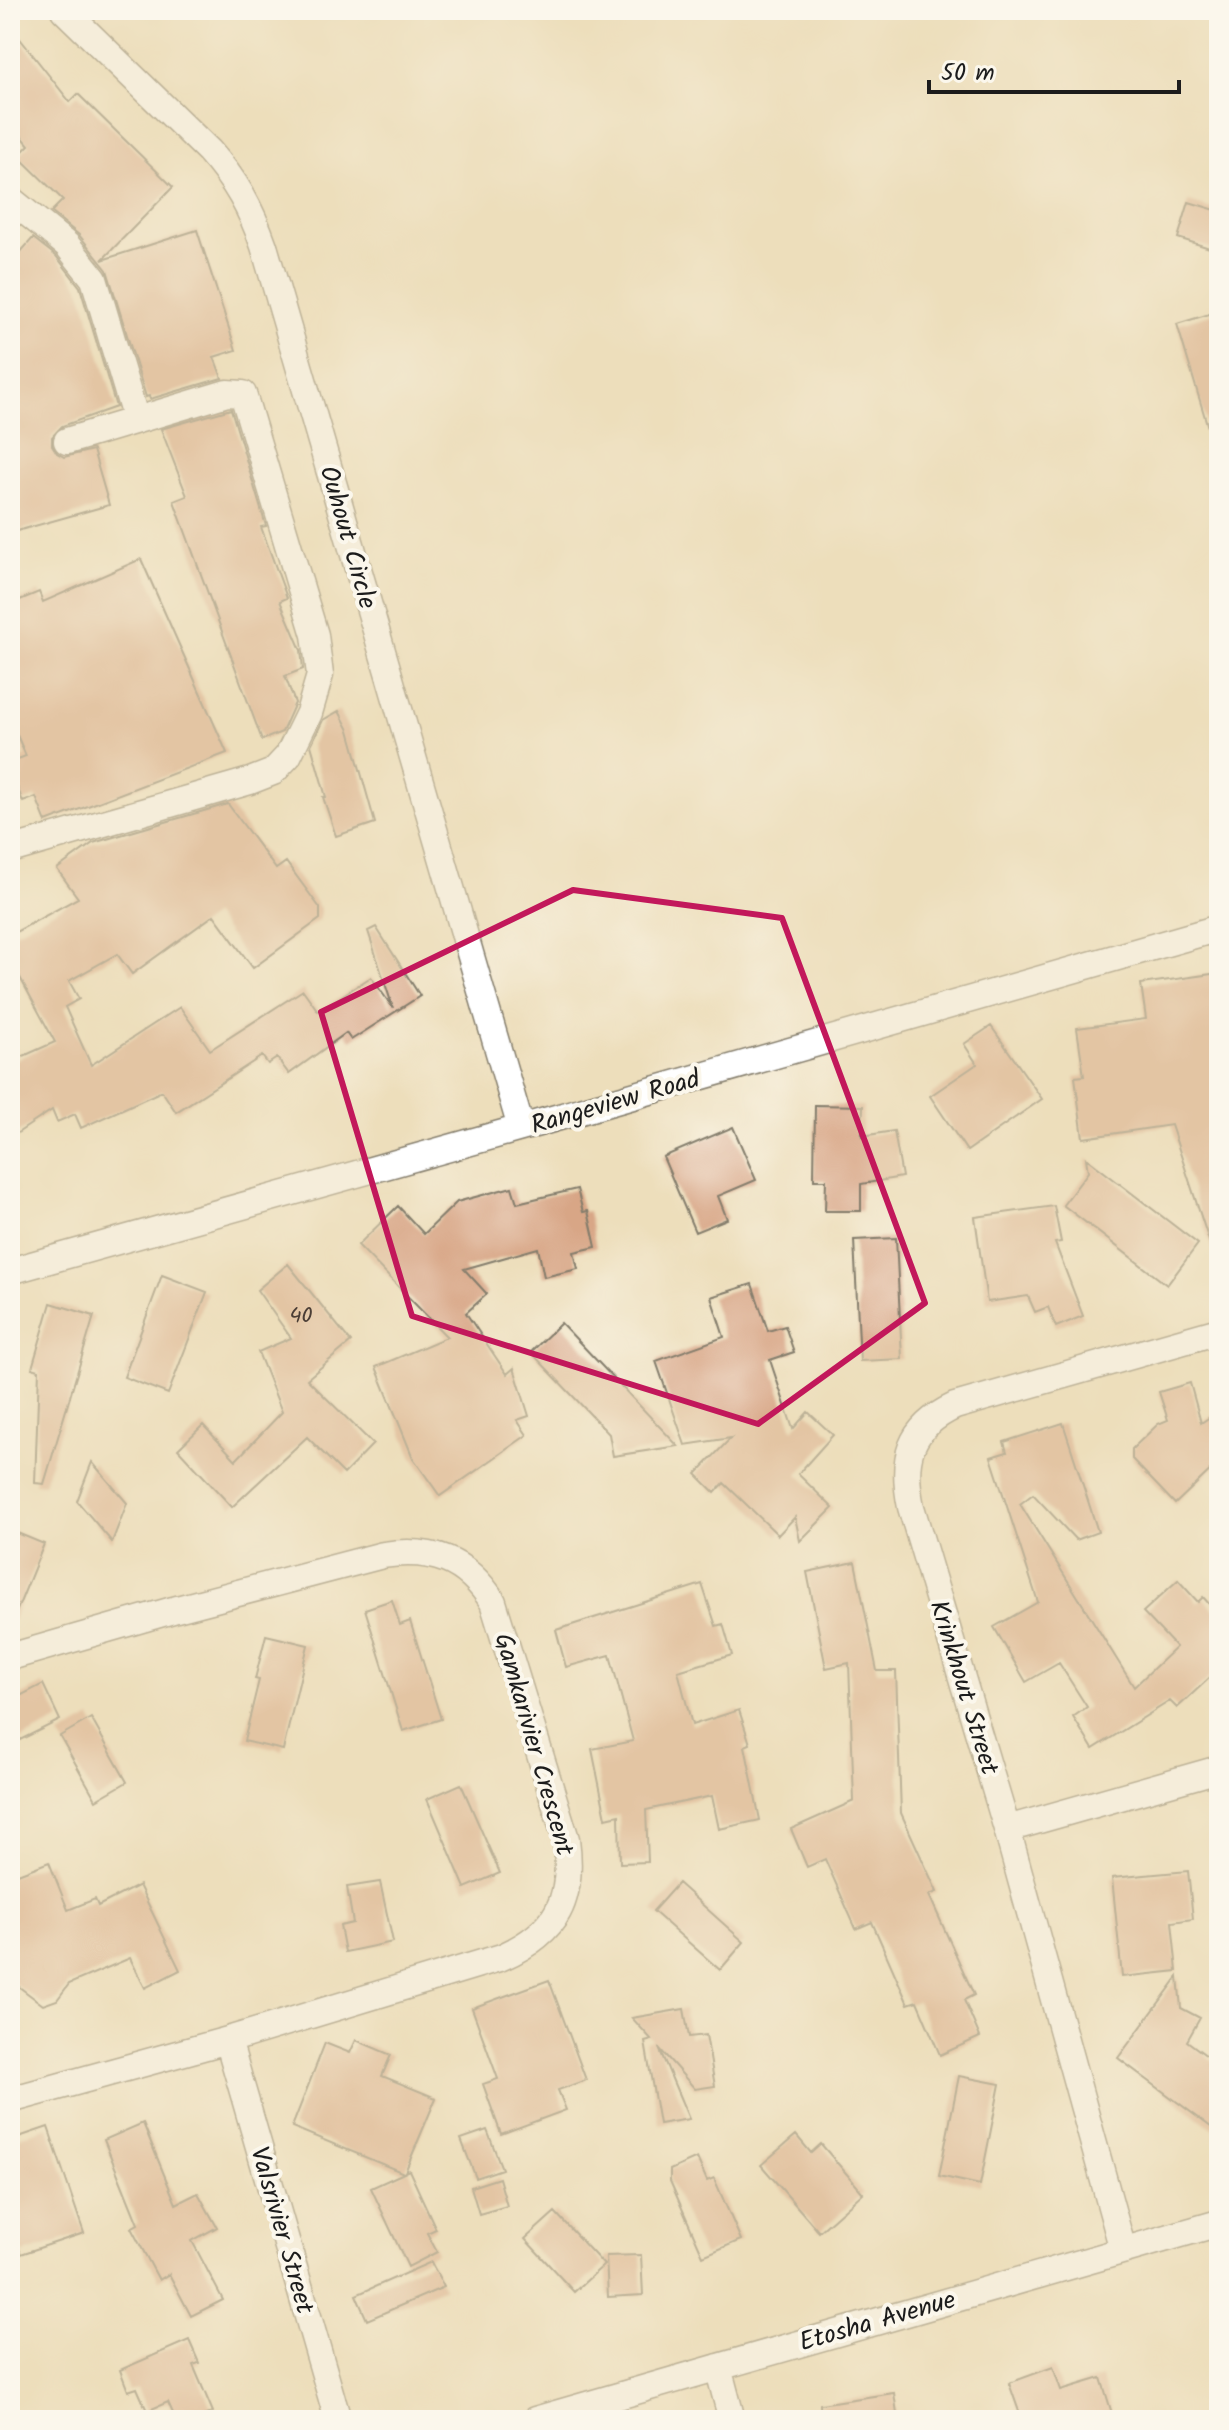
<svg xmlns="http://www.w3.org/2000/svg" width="1229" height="2430" viewBox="0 0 1229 2430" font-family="Kalam,sans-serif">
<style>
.building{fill:#d8a686}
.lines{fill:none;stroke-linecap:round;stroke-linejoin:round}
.street-casing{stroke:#847d6c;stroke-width:29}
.street{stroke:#fff;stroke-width:26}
.marked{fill:none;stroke:#c2185b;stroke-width:6;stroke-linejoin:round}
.labels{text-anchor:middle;stroke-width:8;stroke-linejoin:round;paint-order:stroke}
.number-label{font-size:22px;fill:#4b3e36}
.street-label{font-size:26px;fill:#1c1c1c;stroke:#fbf7ec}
</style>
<rect width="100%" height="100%" fill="#fbf7ec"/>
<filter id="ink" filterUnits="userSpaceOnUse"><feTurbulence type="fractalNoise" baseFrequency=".0125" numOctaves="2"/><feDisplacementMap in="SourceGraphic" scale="16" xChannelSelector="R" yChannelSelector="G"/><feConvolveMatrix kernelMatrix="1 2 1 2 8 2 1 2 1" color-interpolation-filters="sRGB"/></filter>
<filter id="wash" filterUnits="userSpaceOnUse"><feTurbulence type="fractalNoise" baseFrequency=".006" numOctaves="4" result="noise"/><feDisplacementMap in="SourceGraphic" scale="32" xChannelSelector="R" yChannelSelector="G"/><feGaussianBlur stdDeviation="1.8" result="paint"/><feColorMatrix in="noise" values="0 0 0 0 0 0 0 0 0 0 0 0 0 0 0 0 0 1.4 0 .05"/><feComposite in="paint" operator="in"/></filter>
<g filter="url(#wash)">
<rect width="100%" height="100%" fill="#eddebb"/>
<g id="blocks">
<path class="building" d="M10 26 70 102 78 94 173 187 102 260 197 230 236 350 214 357 222 378 150 399 149 396 146 397 107 270 79 235 51 212 63 200 18 156 29 145 10 122Z
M1189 202 1219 211V251L1178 238Z
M33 238 56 256 80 287 116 407 62 426 52 437V445L57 453 64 457 93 450 109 505 10 533V264Z
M1219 311V440L1212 441 1177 324Z
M231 409 266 526 261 527 287 598 280 601 301 650 303 669 285 676 295 703 282 732 262 740 174 501 187 496 161 429Z
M141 559 227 753 46 822 36 797 23 802 10 768V762L26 756 10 719V604L39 592 43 602Z
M339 711 349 730 375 823 336 836 323 797H326L311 745 323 720Z
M228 804 276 869 286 862 320 908V919L253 968 214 915 132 974 117 954 69 981 79 999 65 1007 91 1065 180 1007 210 1050 303 990 318 1011 371 977 393 1008 368 931 376 927 420 996 351 1040 346 1033 289 1074 277 1058 268 1064 262 1056 176 1112 162 1091 81 1128 75 1114 57 1122 52 1110 10 1138V1062L55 1042 10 959V935L78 898 57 869 93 843Z
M1219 973V1255L1214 1256 1171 1125 1083 1138 1075 1077 1084 1076 1077 1028 1146 1019 1141 984Z
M991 1026 1042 1099 967 1151 930 1096 977 1064 964 1044Z
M815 1105 863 1106 862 1136 894 1131 902 1177 861 1184V1211H825L826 1180H814Z
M733 1127 756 1180 718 1196 727 1219 695 1232 663 1157Z
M1086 1158 1198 1244 1167 1285 1063 1205 1088 1172Z
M512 1187 517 1203 577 1189 583 1212 588 1211 596 1247 574 1252 578 1269 544 1277 538 1248 464 1269 487 1294 466 1313 507 1374 514 1368 529 1416 517 1420 527 1435 440 1496 413 1458 376 1367 447 1337 358 1245 398 1206 424 1234 457 1202Z
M1054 1206 1061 1242 1055 1243 1083 1316 1056 1327 1048 1307 1035 1312 1028 1296 987 1302 975 1217Z
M896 1238 902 1359 860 1361 854 1240Z
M288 1264 351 1342 307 1379 373 1444 344 1474 307 1437 232 1507 178 1449 203 1425 236 1460 282 1412 258 1352 291 1338 257 1290Z
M162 1275 207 1292 168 1394 124 1377Z
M752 1284 768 1331 785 1326 794 1352 770 1360 793 1429 808 1412 833 1435 798 1474 833 1508 800 1541 795 1517 778 1535 724 1483 715 1493 696 1474 731 1438 685 1445 656 1361 724 1337 711 1297Z
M51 1303 94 1316 44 1484 35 1483 39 1370 32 1368Z
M561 1323 678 1446 613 1456 609 1434 531 1352Z
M1190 1383 1201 1423 1219 1411V1462L1175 1504 1132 1459V1449L1158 1424 1168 1420 1159 1392Z
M1063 1423 1098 1532 1076 1540 1033 1494 1020 1504 1134 1687 1176 1647 1143 1612 1178 1580 1198 1602 1203 1597 1219 1615V1669L1177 1708 1170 1701 1093 1749 1073 1717 1087 1707 1059 1663 1026 1682 994 1627 1038 1602 991 1457 1007 1452 1004 1442Z
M92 1462 127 1503 112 1542 77 1501Z
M10 1530 44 1544 11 1625 10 1624Z
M855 1562 877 1671H896L901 1813 937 1892 929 1895 974 1995 964 2000 980 2037 940 2055 917 2001 908 2004 872 1922 856 1929 825 1859 807 1867 791 1829 854 1801 849 1663 826 1668 807 1572Z
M702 1584 716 1626 723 1624 732 1655 678 1671 692 1725 739 1710 750 1744 745 1746 760 1820 719 1829 712 1796 646 1810 648 1862 620 1863 619 1815 606 1818 592 1749 633 1741 610 1655 566 1667 556 1630Z
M392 1600 400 1625 410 1621 441 1719 403 1731 365 1609Z
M266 1635 308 1645 283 1750 244 1741 259 1680 255 1679Z
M43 1684 60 1720 10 1745V1701Z
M91 1718 127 1782 96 1800 60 1736Z
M461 1784 500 1873 465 1888 427 1799Z
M49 1862 68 1910 95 1899 98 1906 139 1885 180 1970 145 1988 130 1958 69 1984 57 2000 43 2005 10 1980V1877Z
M1188 1871 1193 1919 1172 1922 1177 1971 1122 1977 1112 1878Z
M380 1882 393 1942 345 1952 340 1926 353 1923 347 1887Z
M678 1883 744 1942 720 1970 653 1911Z
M1178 1977 1181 2008 1200 2018 1187 2041 1219 2065V2133L1118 2058Z
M549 1980 586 2080 558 2090 566 2110 501 2134 483 2084 498 2079 472 2008Z
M684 2009 689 2037 706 2035 715 2086 695 2089 659 2048 689 2119 659 2124 645 2042 652 2040 632 2018Z
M356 2040 391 2055 382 2076 436 2098 405 2172 409 2170 436 2229 427 2233 437 2252 408 2267 371 2188 404 2173 292 2127 325 2043 350 2053Z
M959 2076 1000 2084 980 2185 939 2176Z
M143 2123 176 2204 198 2193 217 2227 192 2241 223 2300 191 2316 169 2274 159 2280 131 2228 138 2224 104 2140Z
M48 2127 84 2233 21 2254 10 2223V2140Z
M487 2130 502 2169 476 2178 461 2139Z
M796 2135 811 2153 821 2144 863 2193 819 2232 761 2165Z
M697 2158 707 2181 714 2178 741 2240 703 2256 670 2181V2170Z
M499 2178 507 2206 479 2214 471 2187Z
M555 2212 604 2265 574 2292 525 2239Z
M641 2255 643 2295 608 2297 606 2256Z
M431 2262 444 2287 367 2320 356 2295Z
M189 2340 199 2363 193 2365 213 2412 195 2420H176L168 2402 147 2411 137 2388 128 2391 120 2370Z
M1053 2367 1061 2390 1101 2378 1114 2420H1022L1009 2383Z
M894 2393 898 2420H821L820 2404Z"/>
</g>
</g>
<g filter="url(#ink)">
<use href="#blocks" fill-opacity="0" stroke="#847d6c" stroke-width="2"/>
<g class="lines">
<g class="street-casing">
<path id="street" d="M64 10 209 151C236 181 251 209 264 246L521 1128
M10 199 67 245 94 279 136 420
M10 850 250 781 273 772 288 756 309 713 320 675 315 635 243 394 227 393 67 441
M10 1271 521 1128 1219 928
M10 1657 173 1610 383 1555C432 1548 466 1559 493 1602L566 1839C574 1899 558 1932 502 1957L228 2040 10 2100
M1007 1829 1219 1769
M228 2040 338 2420
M1123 2250 1007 1829 911 1507C901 1459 908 1428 955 1406L1219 1331
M718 2367 732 2420
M535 2420 1219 2223"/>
</g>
<use href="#street" class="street"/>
</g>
</g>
<path d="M0 0H1229V2430H0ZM573 890 782 918 925 1303 758 1424 412 1316 321 1012Z" fill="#eddebb" fill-opacity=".55" fill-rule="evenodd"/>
<path class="marked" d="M573 890 782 918 925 1303 758 1424 412 1316 321 1012Z"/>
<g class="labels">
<g class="number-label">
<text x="301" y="1322">40</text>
</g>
<g class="street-label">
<text transform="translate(349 537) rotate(74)" y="9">Ouhout Circle</text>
<text transform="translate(615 1101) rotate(-16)" y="9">Rangeview Road</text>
<text transform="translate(965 1687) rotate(73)" y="9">Krinkhout Street</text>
<text transform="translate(535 1744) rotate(74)" y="9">Gamkarivier Crescent</text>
<text transform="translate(283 2230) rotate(74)" y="9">Valsrivier Street</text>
<text transform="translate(877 2320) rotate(-16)" y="9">Etosha Avenue</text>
</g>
</g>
<rect width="1229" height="2430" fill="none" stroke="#fbf7ec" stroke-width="40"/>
<path d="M929 80v12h250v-12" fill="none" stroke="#1c1c1c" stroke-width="4"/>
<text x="941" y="80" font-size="24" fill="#1c1c1c" stroke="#fbf7ec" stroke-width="6" paint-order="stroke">50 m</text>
</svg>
